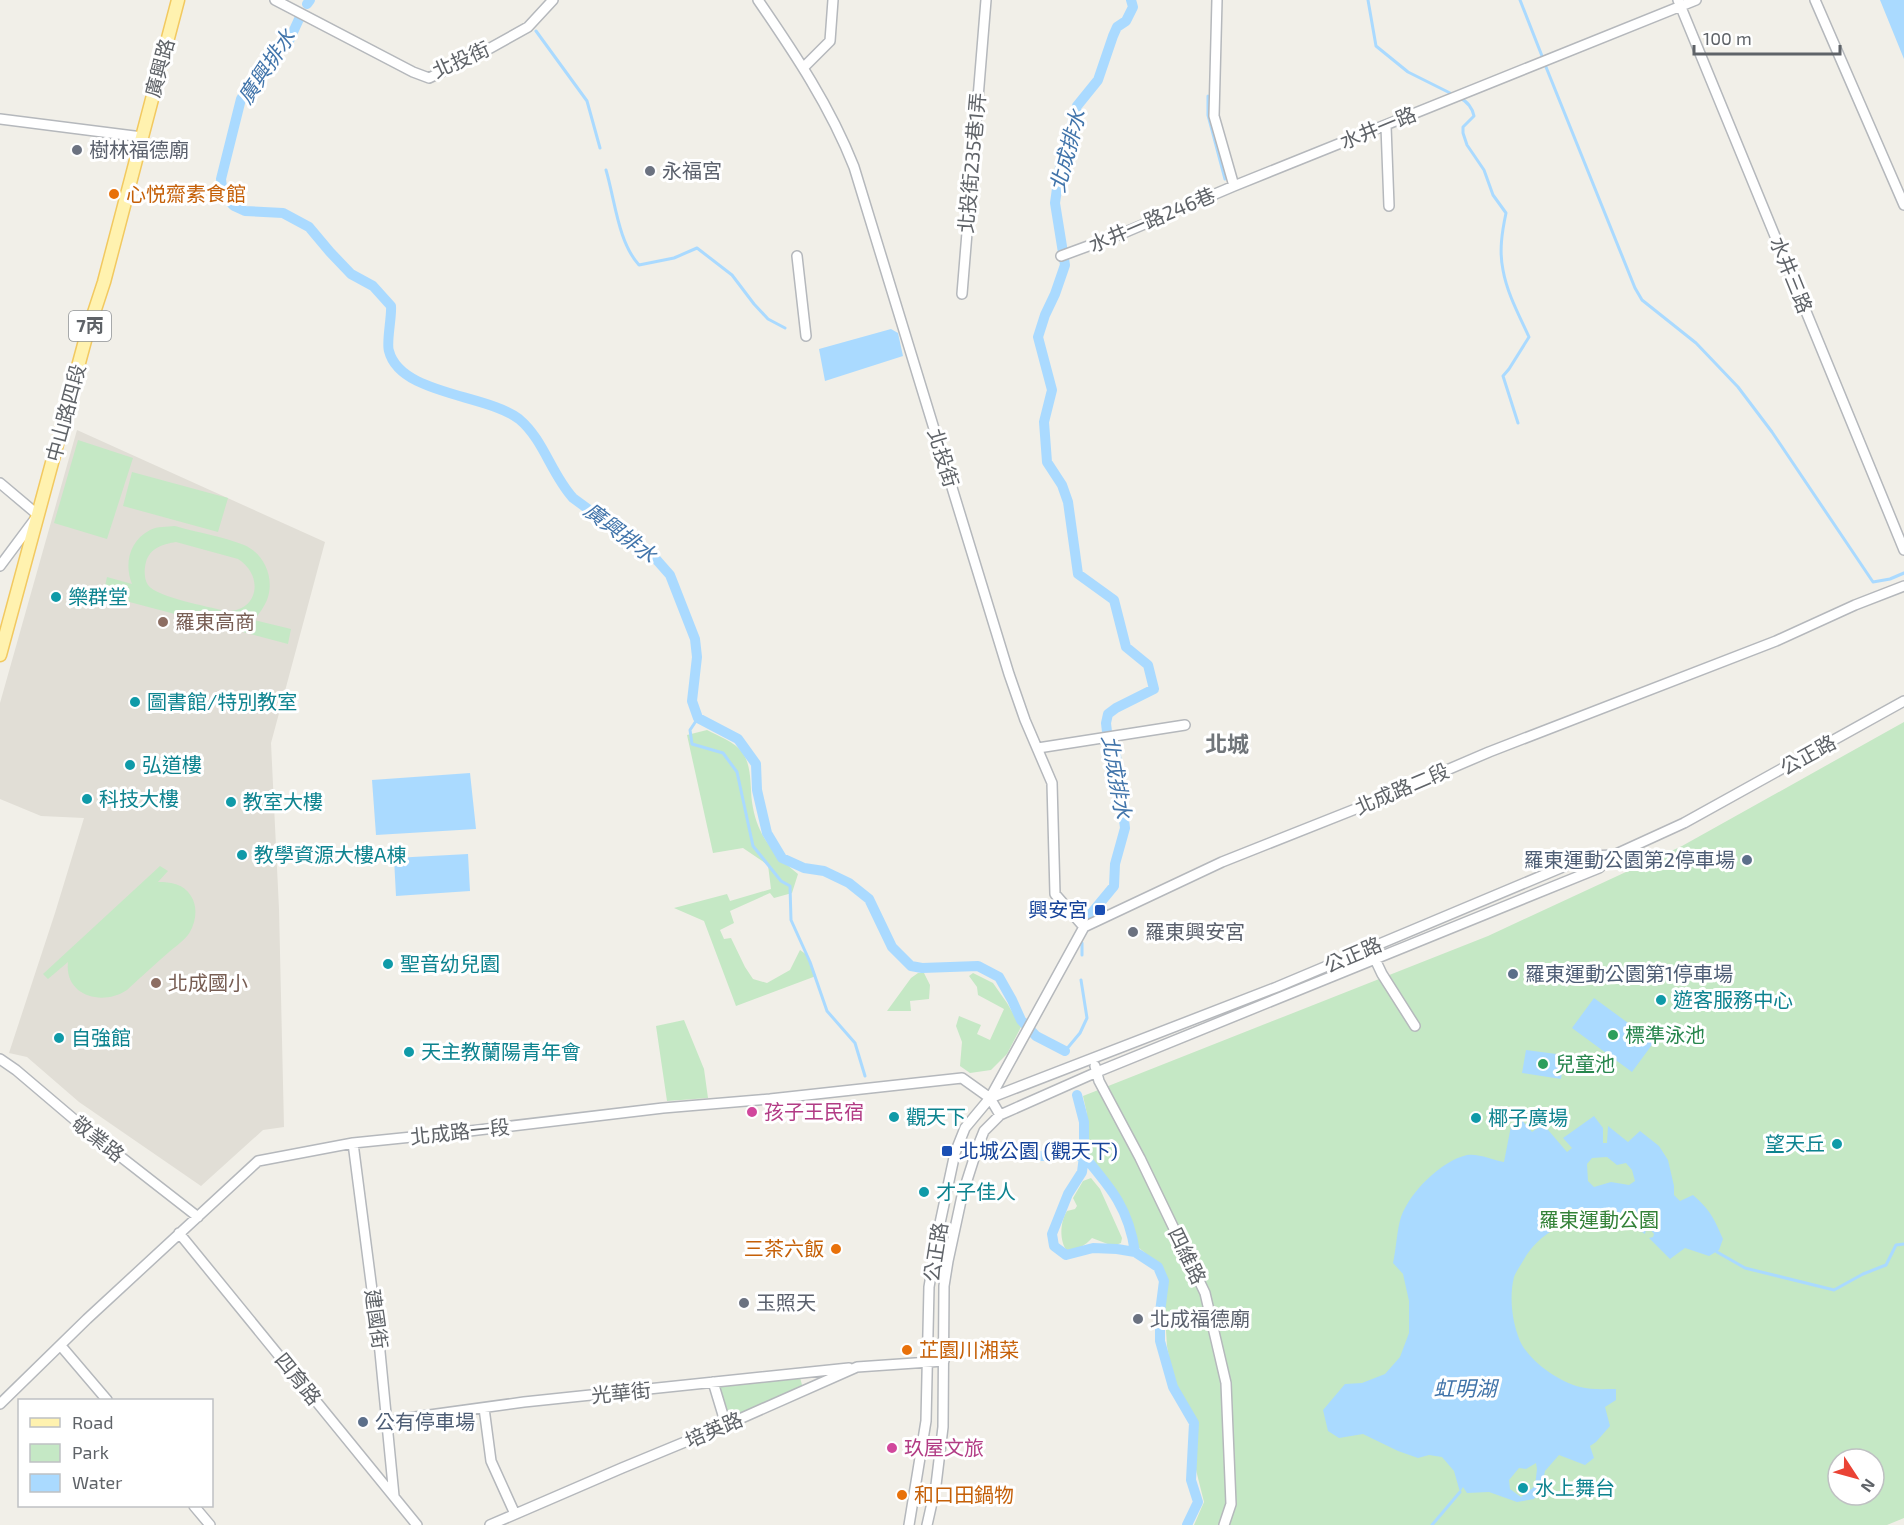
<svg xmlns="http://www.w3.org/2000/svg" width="1904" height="1525" viewBox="0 0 1904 1525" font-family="'Exo 2','Noto Sans TC',sans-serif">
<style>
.education{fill:#e1ded6}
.green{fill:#c5e8c5;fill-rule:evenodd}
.water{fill:#aadaff;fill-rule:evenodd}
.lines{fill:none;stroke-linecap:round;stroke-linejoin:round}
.stream{stroke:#aadaff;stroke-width:3}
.canal{stroke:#aadaff;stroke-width:10}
.minor-casing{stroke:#b5b8bc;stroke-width:12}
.major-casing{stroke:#f2c960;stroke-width:15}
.minor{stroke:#fff;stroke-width:9}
.major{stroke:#fff2af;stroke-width:12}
.worship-dot{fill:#6b7280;stroke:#fff;stroke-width:2}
.food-dot{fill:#e8710a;stroke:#fff;stroke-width:2}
.culture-dot{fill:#0f9aa8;stroke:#fff;stroke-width:2}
.education-dot{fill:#8d6e63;stroke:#fff;stroke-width:2}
.service-dot{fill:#5c6f8a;stroke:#fff;stroke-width:2}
.transit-dot{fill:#1a4fb4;stroke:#fff;stroke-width:2}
.leisure-dot{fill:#2e9e5b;stroke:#fff;stroke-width:2}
.hotel-dot{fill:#d1479c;stroke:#fff;stroke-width:2}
.labels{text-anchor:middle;stroke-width:6;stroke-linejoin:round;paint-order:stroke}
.shield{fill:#fff;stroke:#8f9295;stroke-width:1.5}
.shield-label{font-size:18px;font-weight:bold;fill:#5f6368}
.street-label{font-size:20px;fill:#5f6368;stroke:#fff}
.worship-label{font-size:20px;fill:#5b616d;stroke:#fff;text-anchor:start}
.food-label{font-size:20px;fill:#c56008;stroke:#fff;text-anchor:start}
.culture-label{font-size:20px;fill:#0d838f;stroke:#fff;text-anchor:start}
.education-label{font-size:20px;fill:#785e54;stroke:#fff;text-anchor:start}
.service-label{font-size:20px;fill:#4e5e75;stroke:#fff;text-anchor:start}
.transit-label{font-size:20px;fill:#164399;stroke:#fff;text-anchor:end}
.leisure-label{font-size:20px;fill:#27864d;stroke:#fff;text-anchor:start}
.hotel-label{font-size:20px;fill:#b23c85;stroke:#fff;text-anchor:start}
.park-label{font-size:20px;fill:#348238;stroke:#fff}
.water-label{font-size:21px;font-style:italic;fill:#4174aa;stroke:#fff}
.quarter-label{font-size:22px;font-weight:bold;fill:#70757a;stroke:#fff}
</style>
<rect width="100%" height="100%" fill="#f1efe8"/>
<path class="education" d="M77 430 325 542 271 743 279 909 284 1127 263 1130 201 1186 79 1102 27 1057 9 1053 55 913 84 818 41 816 0 799V703Z"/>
<path class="green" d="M78 440 133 458 107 539 54 523Z
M132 472 228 498 218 532 123 506Z
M175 526C195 532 225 537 244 545 265 554 275 579 267 600 264 607 259 614 254 620L291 629 288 644 103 595 107 577 132 584C124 564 129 541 150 530 158 526 167 527 175 526ZM176 542 238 559C265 576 258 613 225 611 207 606 158 598 148 585 144 579 144 569 146 562 150 548 163 544 176 542Z
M1904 722V1518L1887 1525H1194L1204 1502 1194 1462 1191 1418 1173 1379 1167 1346 1164 1300V1269L1138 1247 1115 1192 1090 1163 1086 1123 1087 1114 1083 1096 1488 936 1682 846ZM1838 1459H1874V1495H1838Z
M707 730C718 736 735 742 742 752 752 765 750 786 752 802 757 836 773 853 798 874L792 893 774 898 770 893 730 911 734 923 720 930 724 939 731 938 745 967 753 979 767 983 790 970 800 950 807 955 816 976 736 1006 704 921 674 908 727 894 730 901 771 889 768 865 743 848 713 853 687 735Z
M160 866 168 871 158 882C171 882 184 884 191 896 198 907 196 921 190 932 185 940 176 946 169 952 155 964 141 977 127 990 101 1007 64 995 68 962L48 979 43 974Z
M918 973H924L930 985 929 999 910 1001 911 1011H887L911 978Z
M973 973 993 983 1007 1003 1021 1027 1007 1054 991 1070 970 1073 960 1066 962 1042 956 1026 959 1016 981 1025 977 1034 990 1040 1004 1009 978 995 977 987 969 976Z
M684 1020 704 1069 708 1098 667 1101 656 1026Z
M1091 1178 1100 1189 1122 1238 1121 1243 1113 1246 1092 1238C1085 1246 1077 1250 1067 1251 1059 1241 1060 1222 1067 1211L1075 1209 1077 1206 1073 1198 1083 1181Z
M799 1374 804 1392 726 1425 713 1382Z"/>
<path class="water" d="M1880 0H1904V59Z
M891 329 898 333 903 356 825 381 819 349Z
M470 773 476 829 376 835 372 780Z
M468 854 470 891 396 896 394 858Z
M1594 998 1654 1042 1632 1072 1572 1028Z
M1526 1050 1564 1055 1561 1079 1522 1073Z
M1594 1116 1603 1128V1143H1607L1608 1126 1628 1142 1640 1131 1659 1146 1668 1160 1674 1186V1195L1680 1201 1693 1195C1710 1210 1714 1218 1723 1239L1719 1250 1709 1256 1685 1248 1670 1259 1649 1238 1653 1237 1654 1234 1650 1229 1646 1230 1645 1234C1636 1228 1627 1222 1616 1220 1580 1212 1541 1228 1523 1261 1520 1266 1516 1272 1514 1277 1509 1297 1512 1322 1520 1341 1529 1361 1559 1382 1580 1387 1591 1390 1605 1389 1616 1389V1400L1605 1407 1610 1426 1596 1442 1590 1446 1594 1458 1585 1465 1559 1455 1545 1471 1542 1486 1534 1499 1517 1502 1489 1492 1467 1493 1463 1487 1460 1492 1454 1471 1442 1457 1429 1455 1418 1458 1398 1451 1363 1434 1339 1438 1328 1431 1323 1410 1345 1384 1362 1383 1385 1374 1400 1357 1409 1333V1301L1403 1274 1393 1263C1396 1250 1397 1229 1401 1217 1410 1192 1441 1161 1467 1155 1478 1153 1493 1160 1504 1162L1511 1126 1521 1119 1532 1132 1543 1124 1567 1152 1572 1148 1563 1138ZM1607 1157 1617 1165 1626 1163 1632 1170 1635 1181 1629 1185 1611 1182 1594 1187 1588 1181 1587 1164 1592 1158ZM1536 1463 1537 1469 1535 1486 1521 1497 1510 1489 1509 1480 1519 1468 1526 1469Z"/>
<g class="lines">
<path class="stream" d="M1368 0 1376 46 1408 72 1454 95
M1520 0 1542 56
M536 31 587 101 600 148
M1546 67 1635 288 1642 300 1696 343 1738 387 1772 432 1873 582 1890 579 1904 573
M1208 96V115L1225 179
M1460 98C1467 101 1473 109 1474 116L1463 127V133L1467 145 1484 170 1493 195 1506 213C1502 232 1499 251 1503 270 1507 293 1519 315 1529 337L1509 369 1503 376 1518 423
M606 170C615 200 618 242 639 265L674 258 697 248 732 275 754 304 768 319 785 328
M698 718 690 730 692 744 723 753 737 772 753 846 781 881 790 886 791 920 810 962 827 1011 855 1043 865 1076
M1082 955V943
M1065 1051 1080 1033 1087 1018 1081 980
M1717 1252 1745 1268 1834 1290 1863 1274 1886 1265 1896 1245 1904 1244
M1432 1525 1460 1492"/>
<path class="canal" d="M307 4 310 0
M299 19 289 41 251 82 241 99 221 179 223 195 234 206 245 211 283 213 309 227 330 252 351 274 373 286 391 306C392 317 386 343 389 351 400 395 487 394 519 419 544 440 551 474 573 498L655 558 670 575 695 639 697 657 692 701 698 718 738 739 756 764 757 790 767 833 782 858 804 868 824 871 849 883 869 899 892 947 911 966 922 968 978 966 999 977 1012 1000 1021 1020 1036 1036 1065 1051
M1090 915 1114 886 1115 864 1125 828 1115 747 1107 732 1106 723 1108 714 1116 708 1154 689 1148 665 1126 647 1114 600 1078 574 1068 502 1062 485 1047 462 1044 422 1052 390 1038 337 1045 315 1055 294 1065 265 1055 203 1060 167 1077 106 1098 80 1113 36 1117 27 1126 21 1133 7 1131 0
M1077 1095 1084 1122V1156L1082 1172 1068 1194 1052 1234 1054 1246 1066 1255 1093 1248 1117 1249 1135 1252 1158 1267 1164 1281 1160 1312V1341L1173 1387 1194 1423 1191 1480 1198 1502 1187 1525
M991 1156H1084C1111 1188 1129 1209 1135 1252"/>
<g class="minor-casing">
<path id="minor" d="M275 0 413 72 429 78 485 51 528 27 553 0
M758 0C795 54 830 106 854 167L1009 674 1025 720 1052 783 1055 894 1084 927
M1217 0 1214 116 1234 186
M1678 0 1904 550
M1815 0 1904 205
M804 67 830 41 833 0
M0 119 142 137
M1386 126 1389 206
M797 256 806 336
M1061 256 1121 234 1234 186 1696 0
M962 294 986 0
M0 483 38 515 0 566
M1038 748 1185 725
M1373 955 1382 974 1415 1026
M0 1059 16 1070 89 1132 198 1217
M1095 1066 1099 1081 1140 1158 1205 1293 1226 1383 1231 1504 1224 1525
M990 1098 1084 927 1222 862 1358 808 1489 752 1776 641 1855 605 1904 586
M353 1143 380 1352 394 1496
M179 1233 417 1525
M61 1346 107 1400
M713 1382 726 1425
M0 1404 87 1319 258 1161 353 1143 461 1132 663 1108 770 1099 962 1078 990 1098 1000 1115
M484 1408 491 1461 515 1514
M386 1421 524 1402 849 1368
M194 1506 210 1525
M490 1525 622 1468 726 1425 857 1367 944 1361
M909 1525 926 1421 929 1287 940 1223 955 1153 965 1128 990 1098 1277 987 1589 856 1614 855
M927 1525 936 1485 943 1427 944 1286 948 1261 962 1196 978 1146 984 1131 1000 1115 1097 1072 1599 868 1614 855 1684 823 1904 701"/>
</g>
<g class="major-casing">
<path id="major" d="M0 655 86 337 104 282 178 0"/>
</g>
<use href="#minor" class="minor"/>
<use href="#major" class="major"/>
</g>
<g class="worship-dot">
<circle cx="77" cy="150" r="6"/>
<circle cx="650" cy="171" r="6"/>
<circle cx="1133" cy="932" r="6"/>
<circle cx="744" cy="1303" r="6"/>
<circle cx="1138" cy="1319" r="6"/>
</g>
<g class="food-dot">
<circle cx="114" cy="194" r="6"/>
<circle cx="836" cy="1249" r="6"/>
<circle cx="907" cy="1350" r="6"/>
<circle cx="902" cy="1495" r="6"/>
</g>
<g class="culture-dot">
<circle cx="56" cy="597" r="6"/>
<circle cx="135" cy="702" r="6"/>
<circle cx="130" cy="765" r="6"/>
<circle cx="87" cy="799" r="6"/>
<circle cx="231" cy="802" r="6"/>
<circle cx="242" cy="855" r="6"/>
<circle cx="388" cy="964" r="6"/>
<circle cx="1661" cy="1000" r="6"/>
<circle cx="59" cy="1038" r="6"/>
<circle cx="409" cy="1052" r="6"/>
<circle cx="894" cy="1117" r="6"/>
<circle cx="1476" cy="1118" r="6"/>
<circle cx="1837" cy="1144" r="6"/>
<circle cx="924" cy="1192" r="6"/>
<circle cx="1523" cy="1488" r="6"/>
</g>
<g class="education-dot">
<circle cx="163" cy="622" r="6"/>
<circle cx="156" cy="983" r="6"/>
</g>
<g class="service-dot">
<circle cx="1747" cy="860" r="6"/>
<circle cx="1513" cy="974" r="6"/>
<circle cx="363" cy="1422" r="6"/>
</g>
<g class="transit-dot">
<rect x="1094" y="904" width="12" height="12" rx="3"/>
<rect x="941" y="1145" width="12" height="12" rx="3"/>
</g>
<g class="leisure-dot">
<circle cx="1613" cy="1035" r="6"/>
<circle cx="1543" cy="1064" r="6"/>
</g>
<g class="hotel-dot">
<circle cx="752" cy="1112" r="6"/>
<circle cx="892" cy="1448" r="6"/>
</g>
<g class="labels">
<rect class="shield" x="69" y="311" width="42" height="30" rx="4.5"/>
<g class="shield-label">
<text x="90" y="332">7丙</text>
</g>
<g class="street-label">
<text transform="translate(461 60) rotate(-24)" y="7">北投街</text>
<text transform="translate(160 68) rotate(-75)" y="7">廣興路</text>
<text transform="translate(1378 128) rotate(-22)" y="7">水井一路</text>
<text transform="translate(972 163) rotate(-85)" y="7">北投街235巷1弄</text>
<text transform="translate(1152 220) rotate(-23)" y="7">水井一路246巷</text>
<text transform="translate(1791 275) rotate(68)" y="7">水井三路</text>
<text transform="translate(66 413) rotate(-75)" y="7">中山路四段</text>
<text transform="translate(943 458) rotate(73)" y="7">北投街</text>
<text transform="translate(1808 755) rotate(-29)" y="7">公正路</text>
<text transform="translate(1402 789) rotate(-23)" y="7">北成路二段</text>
<text transform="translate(1353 955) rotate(-23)" y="7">公正路</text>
<text transform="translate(460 1132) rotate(-6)" y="7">北成路一段</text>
<text transform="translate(98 1139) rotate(38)" y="7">敬業路</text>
<text transform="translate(936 1252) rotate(-81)" y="7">公正路</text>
<text transform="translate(1187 1256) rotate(64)" y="7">四維路</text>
<text transform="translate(376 1319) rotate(82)" y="7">建國街</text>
<text transform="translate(298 1379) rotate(51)" y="7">四育路</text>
<text transform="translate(621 1393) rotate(-6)" y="7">光華街</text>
<text transform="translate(714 1430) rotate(-23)" y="7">培英路</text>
</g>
<g class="worship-label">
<text x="89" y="157">樹林福德廟</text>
<text x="662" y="178">永福宮</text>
<text x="1145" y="939">羅東興安宮</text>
<text x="756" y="1310">玉照天</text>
<text x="1150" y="1326">北成福德廟</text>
</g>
<g class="food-label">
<text x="126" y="201">心悦齋素食館</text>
<text x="824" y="1256" text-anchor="end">三茶六飯</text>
<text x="919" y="1357">芷園川湘菜</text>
<text x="914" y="1502">和口田鍋物</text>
</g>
<g class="culture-label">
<text x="68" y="604">樂群堂</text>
<text x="147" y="709">圖書館/特別教室</text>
<text x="142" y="772">弘道樓</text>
<text x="99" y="806">科技大樓</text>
<text x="243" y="809">教室大樓</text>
<text x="254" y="862">教學資源大樓A棟</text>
<text x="400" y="971">聖音幼兒園</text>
<text x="1673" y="1007">遊客服務中心</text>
<text x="71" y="1045">自強館</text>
<text x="421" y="1059">天主教蘭陽青年會</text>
<text x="906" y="1124">觀天下</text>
<text x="1488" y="1125">椰子廣場</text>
<text x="1825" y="1151" text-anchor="end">望天丘</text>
<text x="936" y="1199">才子佳人</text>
<text x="1535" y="1495">水上舞台</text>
</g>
<g class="education-label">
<text x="175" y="629">羅東高商</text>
<text x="168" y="990">北成國小</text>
</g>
<g class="service-label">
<text x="1735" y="867" text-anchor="end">羅東運動公園第2停車場</text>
<text x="1525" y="981">羅東運動公園第1停車場</text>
<text x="375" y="1429">公有停車場</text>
</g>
<g class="transit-label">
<text x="1088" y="917">興安宮</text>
<text x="959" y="1158" text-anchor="start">北城公園 (觀天下)</text>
</g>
<g class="leisure-label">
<text x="1625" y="1042">標準泳池</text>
<text x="1555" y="1071">兒童池</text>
</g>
<g class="hotel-label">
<text x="764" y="1119">孩子王民宿</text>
<text x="904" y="1455">玖屋文旅</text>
</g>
<g class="park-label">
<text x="1599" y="1227">羅東運動公園</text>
</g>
<g class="water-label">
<text transform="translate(267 67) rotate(-56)" y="7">廣興排水</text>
<text transform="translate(1068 151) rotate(-75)" y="7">北成排水</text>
<text transform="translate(620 533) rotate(37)" y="7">廣興排水</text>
<text transform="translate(1116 777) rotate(80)" y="7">北成排水</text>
<text x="1465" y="1396">虹明湖</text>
</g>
<g class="quarter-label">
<text x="1227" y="752">北城</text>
</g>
</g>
<rect x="18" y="1399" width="195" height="108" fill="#ffffff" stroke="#bfc1c3" stroke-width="1.5"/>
<rect x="30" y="1418" width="30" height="9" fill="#fff2af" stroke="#bfc1c3" stroke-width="1.5"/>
<text x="72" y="1429" font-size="18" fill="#5f6368">Road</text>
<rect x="30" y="1444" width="30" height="18" fill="#c5e8c5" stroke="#bfc1c3" stroke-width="1.5"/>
<text x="72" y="1459" font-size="18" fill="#5f6368">Park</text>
<rect x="30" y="1474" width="30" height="18" fill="#aadaff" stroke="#bfc1c3" stroke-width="1.5"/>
<text x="72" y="1489" font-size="18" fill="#5f6368">Water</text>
<g transform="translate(1856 1477) rotate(126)"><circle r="28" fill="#ffffff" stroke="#bfc1c3" stroke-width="1.5"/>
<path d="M0-4.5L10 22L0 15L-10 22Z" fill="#ea4335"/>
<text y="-9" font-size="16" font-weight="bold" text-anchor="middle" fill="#5f6368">N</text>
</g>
<path d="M1694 45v9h146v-9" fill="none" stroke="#5f6368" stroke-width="3"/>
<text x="1703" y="45" font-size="18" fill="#5f6368" stroke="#ffffff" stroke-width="4.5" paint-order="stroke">100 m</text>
</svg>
